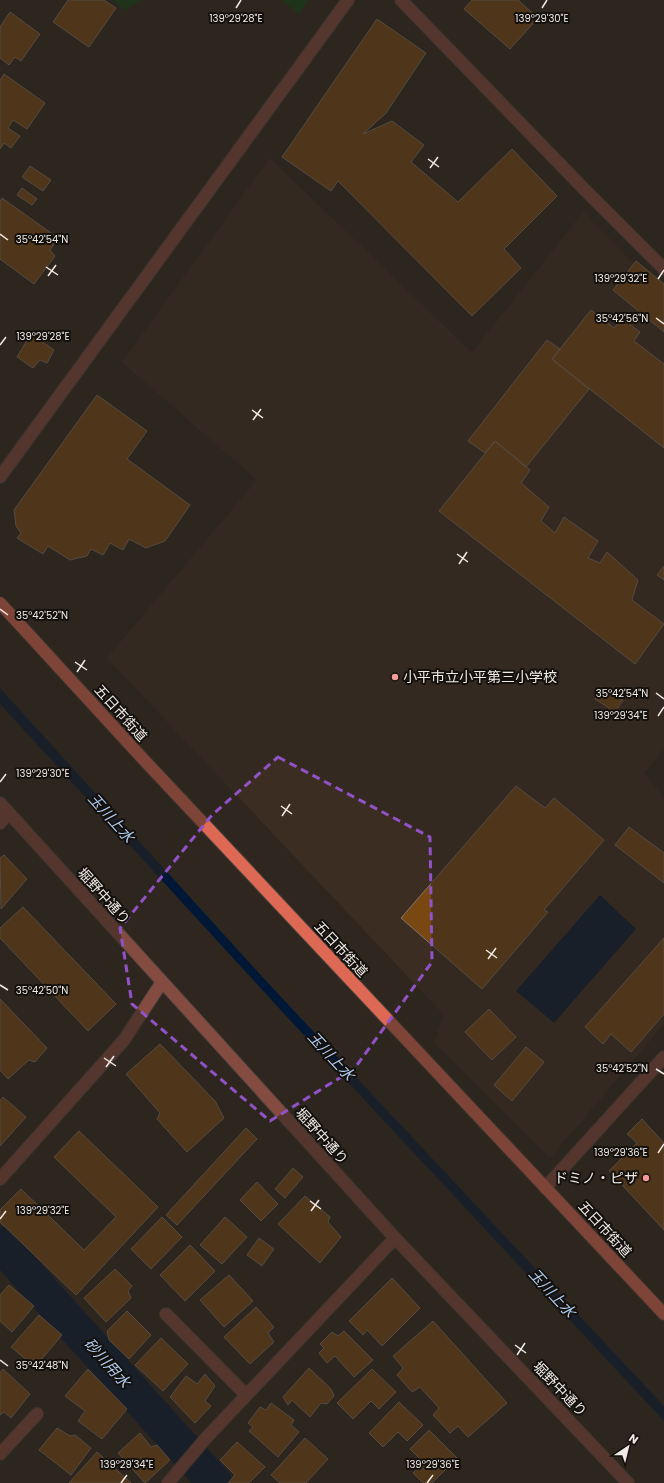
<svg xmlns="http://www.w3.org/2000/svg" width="664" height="1483" viewBox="0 0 664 1483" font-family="Poppins,'Noto Sans JP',sans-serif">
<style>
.built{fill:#3b2d22}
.green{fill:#0e4014}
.water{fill:#001836}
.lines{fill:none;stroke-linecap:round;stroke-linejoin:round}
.canal{stroke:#001836;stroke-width:35}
.building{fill:#784712;stroke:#81776f}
.minor-casing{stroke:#49413b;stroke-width:14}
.major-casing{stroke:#49413b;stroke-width:14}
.minor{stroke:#844b40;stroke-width:12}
.major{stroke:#dd6954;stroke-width:12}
.marked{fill:none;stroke:#9252c7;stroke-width:3;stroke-dasharray:8 5;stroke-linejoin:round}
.ticks{fill:none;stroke:#f0eae5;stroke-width:1.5}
.poi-dot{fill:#f59b97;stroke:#14100d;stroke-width:1.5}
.labels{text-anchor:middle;stroke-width:4;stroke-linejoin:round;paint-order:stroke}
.poi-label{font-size:14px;fill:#f0eae5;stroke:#14100d;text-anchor:start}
.street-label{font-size:14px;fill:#f0eae5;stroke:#14100d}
.water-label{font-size:15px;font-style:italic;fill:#adcbee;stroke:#14100d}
.ticks-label{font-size:10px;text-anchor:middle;fill:#f0eae5;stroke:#14100d;stroke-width:4;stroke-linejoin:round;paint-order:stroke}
</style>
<rect width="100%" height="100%" fill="#2e261f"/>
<path class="built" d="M270 158 472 353 583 212 664 294V749L644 773 664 798V1024L550 1158 434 1043 444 1015 107 658 257 480 122 362Z"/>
<path class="green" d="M112 0H141L125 10Z
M281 0H309L299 14Z"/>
<path class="water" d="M0 688 267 982 664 1406V1421L289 1019 0 704Z
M600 895 636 929 554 1023 516 991Z"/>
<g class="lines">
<path class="canal" d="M0 1244 215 1483"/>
</g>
<path class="building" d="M68 0H104L116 8 89 47 53 22Z
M472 0H518L538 18 510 49 464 9Z
M10 12 40 34 21 61 15 57 9 65 0 58V27Z
M377 19 426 53 386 113 363 134 392 121 424 145 411 162 458 202 512 149 557 196 504 249 521 268 472 316 338 181 331 191 282 157Z
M4 74 45 103 27 129 13 120 8 128 20 136 11 148 4 143 0 149V80Z
M30 166 51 180 43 191 22 177Z
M22 188 37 199 32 205 17 195Z
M2 198 58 238 50 250 55 256 34 284 0 259V201Z
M636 261 664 284V332L613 290Z
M591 310 614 328 622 318 640 332 634 341 664 364V448L552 359Z
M31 334 54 350 47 363 40 360 33 368 17 357Z
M547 340 560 349 552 359 589 389 526 467 495 441 485 453 468 441Z
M97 395 147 431 127 459 190 505 165 541 146 548 129 539 123 550 110 543 103 555 91 549 87 556 70 560 48 546 43 554 17 538 21 533 16 526 14 510Z
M495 441 530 470 521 483 549 507 541 521 555 533 564 517 598 541 588 558 600 563 607 552 638 580 632 600 664 624 635 664 439 511Z
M664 566V580L657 575Z
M604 687 623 700 615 712 595 699Z
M516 786 545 808 554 798 604 840 544 910 548 912 482 989 401 918Z
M629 827 664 853V883L615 845Z
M4 855 27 879 1 909 0 858Z
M23 907 116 1004 88 1031 0 938V928Z
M664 938V1014L631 1052 611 1034 603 1044 585 1027Z
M0 999 47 1048 35 1062 29 1060 8 1079 0 1070Z
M489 1009 516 1037 492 1060 465 1032Z
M160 1044 215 1101 224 1118 187 1152 157 1119 160 1113 126 1074Z
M526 1047 544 1062 512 1101 494 1085Z
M3 1097 26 1117 0 1146V1101Z
M642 1119 664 1143V1230L609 1171 637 1143 627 1134Z
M246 1128 257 1139 177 1225 166 1215Z
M79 1131 158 1207 76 1295 0 1222V1210L21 1189 84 1250 116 1217 54 1157Z
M293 1168 303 1177 285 1198 275 1189Z
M257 1182 278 1204 261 1221 240 1200Z
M305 1196 330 1217 328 1222 341 1237 320 1263 278 1224Z
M162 1217 182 1237 151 1269 131 1249Z
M225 1217 247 1237 222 1264 200 1245Z
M259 1238 274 1249 262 1266 247 1255Z
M190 1245 215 1271 185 1301 160 1275Z
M115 1269 132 1286 128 1291 131 1298 106 1322 84 1298Z
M229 1275 253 1301 224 1327 200 1300Z
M392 1278 420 1308 382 1346 367 1330 363 1335 349 1321Z
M9 1285 34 1306 12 1332 0 1321V1295Z
M256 1307 274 1327 268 1333 274 1342 250 1364 224 1337Z
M127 1311 151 1335 129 1359 109 1340 107 1331Z
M39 1315 62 1335 35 1367 11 1347Z
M433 1321 507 1403 468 1437 458 1426 450 1433 433 1415 439 1408 420 1387 412 1392 397 1375 403 1368 393 1356Z
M344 1331 373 1360 354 1377 335 1356 327 1363 319 1353 324 1348 320 1344 332 1332 338 1336Z
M161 1338 188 1364 163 1391 135 1365Z
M309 1368 331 1389 334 1396 327 1404 321 1403 310 1417 292 1400 288 1405 283 1397Z
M3 1369 30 1394 11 1418 4 1412 0 1415V1373Z
M88 1369 127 1409 102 1439 78 1421 85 1411 65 1396Z
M372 1369 396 1392 379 1409 371 1401 353 1419 337 1403Z
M205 1374 215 1386 205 1401 211 1406 195 1423 170 1397 186 1376 197 1384Z
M399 1402 423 1425 407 1441 398 1432 383 1447 369 1433Z
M271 1403 294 1420 291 1425 299 1432 278 1457 249 1431 253 1427 248 1423 260 1407 266 1410Z
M57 1428 70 1436 75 1435 91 1448 71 1475 39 1450Z
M429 1430 457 1458 432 1483H423L413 1473 424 1463 410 1449Z
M140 1433 151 1447 157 1445 170 1460 145 1483 118 1453Z
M305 1438 328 1459 306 1483H280L271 1475Z
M237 1442 265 1467 249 1483H228L235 1475 220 1460Z
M97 1452 131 1483H69Z"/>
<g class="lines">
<g class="minor-casing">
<path id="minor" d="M401 0 583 188 664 269
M0 477 348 0
M0 803 395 1238 628 1483
M0 823 9 813
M0 1179 124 1040 162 982
M545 1188 664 1057
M166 1314 246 1395
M0 1454 37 1414
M168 1483 206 1438 395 1238"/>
</g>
<g class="major-casing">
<path id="major" d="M0 603 144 760 664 1314"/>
</g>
<use href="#minor" class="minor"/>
<use href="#major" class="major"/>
</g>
<path d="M0 0H664V1483H0ZM278 757 430 837 432 962 354 1069 270 1121 132 1004 120 928 212 815Z" fill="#2e261f" fill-opacity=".55" fill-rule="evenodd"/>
<path class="marked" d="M278 757 430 837 432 962 354 1069 270 1121 132 1004 120 928 212 815Z"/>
<path class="ticks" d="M236 8 241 0M542 8 547 0M428 159 439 167M430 168 438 157M0 234 8 240M46 267 58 275M48 276 56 265M658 279 664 270M656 318 664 324M0 345 6 337M252 410 263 418M253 420 261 409M457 554 468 562M459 564 467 552M0 609 8 615M75 662 87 670M77 672 85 660M656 693 664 699M658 716 664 707M0 782 6 774M281 806 292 814M282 816 290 804M486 950 497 958M488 959 496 948M0 985 8 990M104 1058 116 1066M106 1067 114 1056M656 1069 664 1074M658 1153 664 1144M310 1201 321 1209M311 1211 319 1200M0 1219 6 1211M515 1345 526 1353M517 1355 525 1343M0 1360 8 1366M121 1483 127 1475M427 1483 433 1475"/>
<g class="poi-dot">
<circle cx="395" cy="677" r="4"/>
<circle cx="646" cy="1178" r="4"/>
</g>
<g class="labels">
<g class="poi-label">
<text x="403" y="682">小平市立小平第三小学校</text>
<text x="638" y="1183" text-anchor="end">ドミノ・ピザ</text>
</g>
<g class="street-label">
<text transform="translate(121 713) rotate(48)" y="5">五日市街道</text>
<text transform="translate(104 896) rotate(48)" y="5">堀野中通り</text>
<text transform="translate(341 949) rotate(47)" y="5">五日市街道</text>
<text transform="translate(322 1136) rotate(48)" y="5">堀野中通り</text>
<text transform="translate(605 1229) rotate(47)" y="5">五日市街道</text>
<text transform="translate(560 1389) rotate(46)" y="5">堀野中通り</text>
</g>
<g class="water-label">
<text transform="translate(111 818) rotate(48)" y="5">玉川上水</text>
<text transform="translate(331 1056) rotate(47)" y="5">玉川上水</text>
<text transform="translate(552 1293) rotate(47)" y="5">玉川上水</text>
<text transform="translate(107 1363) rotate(48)" y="5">砂川用水</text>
</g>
</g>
<g class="ticks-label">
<text x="236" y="22">139°29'28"E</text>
<text x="542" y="22">139°29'30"E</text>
<text x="42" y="243">35°42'54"N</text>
<text x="621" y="282">139°29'32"E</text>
<text x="622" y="322">35°42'56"N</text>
<text x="43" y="340">139°29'28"E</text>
<text x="42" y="619">35°42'52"N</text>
<text x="622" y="697">35°42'54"N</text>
<text x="621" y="719">139°29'34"E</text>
<text x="43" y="777">139°29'30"E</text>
<text x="42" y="994">35°42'50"N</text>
<text x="622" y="1072">35°42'52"N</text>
<text x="621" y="1156">139°29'36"E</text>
<text x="43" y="1214">139°29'32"E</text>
<text x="42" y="1369">35°42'48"N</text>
<text x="127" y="1468">139°29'34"E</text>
<text x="433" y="1468">139°29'36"E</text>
</g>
<g transform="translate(628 1447) rotate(35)" stroke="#14100d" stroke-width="3" paint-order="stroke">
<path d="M0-3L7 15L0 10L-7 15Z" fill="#f0eae5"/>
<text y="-6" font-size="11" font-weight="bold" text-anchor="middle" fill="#f0eae5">N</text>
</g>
</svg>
